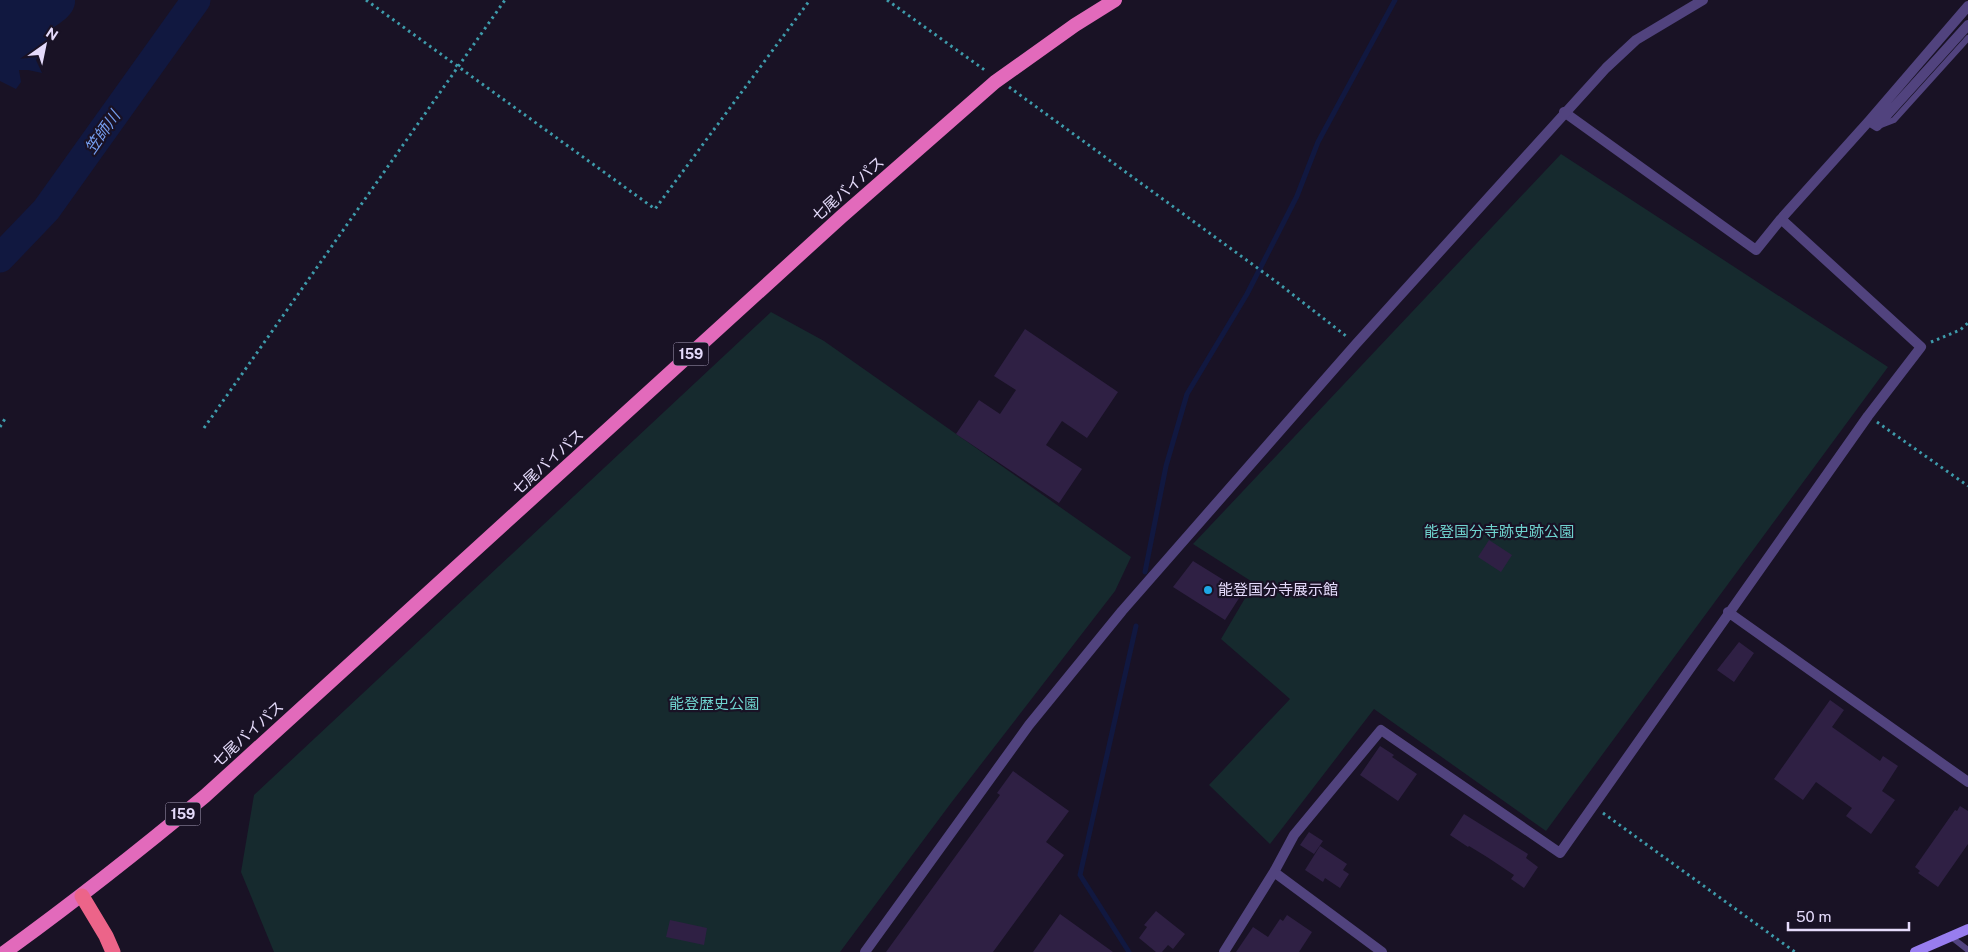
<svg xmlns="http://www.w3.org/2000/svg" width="1968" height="952" viewBox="0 0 1968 952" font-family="'Public Sans','Noto Sans JP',sans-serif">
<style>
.green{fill:#162a2e}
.water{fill:#111840}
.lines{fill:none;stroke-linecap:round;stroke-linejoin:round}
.stream{stroke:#111840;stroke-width:5}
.river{stroke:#111840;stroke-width:29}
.building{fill:#2f2044}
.path{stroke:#3e9bab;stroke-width:3;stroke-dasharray:2.5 4;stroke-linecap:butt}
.service{stroke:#51437e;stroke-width:6}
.minor{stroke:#51437e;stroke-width:10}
.tertiary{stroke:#51437e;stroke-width:10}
.secondary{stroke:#987def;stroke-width:10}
.trunk{stroke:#e26abb;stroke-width:14}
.motorway{stroke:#ec6489;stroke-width:15}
.poi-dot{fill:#1ea7e4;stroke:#191225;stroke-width:2}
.labels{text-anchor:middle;stroke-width:4.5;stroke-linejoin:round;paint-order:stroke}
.shield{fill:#191225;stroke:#a89fbb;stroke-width:1}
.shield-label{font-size:14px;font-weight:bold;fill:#e5dbfb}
.street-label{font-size:15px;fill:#e5dbfb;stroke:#191225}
.park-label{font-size:15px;fill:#6fd3ce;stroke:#191225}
.poi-label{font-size:15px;fill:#e5dbfb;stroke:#191225;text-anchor:start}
.water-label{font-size:16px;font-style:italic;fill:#759dee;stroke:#191225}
</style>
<rect width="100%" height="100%" fill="#191225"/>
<path class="green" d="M1561 154 1888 367 1546 831 1374 709 1270 844 1209 785 1290 699 1221 639 1254 583 1193 544Z
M771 312 824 341 1131 557 1115 591 951 803 840 952H274L241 872 254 795Z"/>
<path class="water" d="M0 0H75C76 14 60 23 50 30L49 37 36 60 42 73 28 70H19L21 82 16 89 0 81Z"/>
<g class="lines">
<path class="stream" d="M1145 572 1166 466 1187 394 1247 294 1297 196 1318 142 1395 0
M1129 952 1080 875 1136 626"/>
<path class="river" d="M0 258 46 210 196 0"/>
</g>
<path class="building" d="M1025 329 1118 392 1087 438 1062 421 1046 445 1082 469 1059 503 956 434 979 400 1000 414 1016 390 994 376Z
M1489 540 1512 555 1501 572 1478 557Z
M1193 561 1243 592 1225 620 1173 587Z
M1739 642 1754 653 1734 682 1717 670Z
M1830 700 1844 710 1832 727 1880 761 1883 756 1898 766 1882 791 1895 800 1871 834 1846 816 1852 808 1816 782 1803 800 1774 779Z
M1380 746 1394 755 1392 757 1417 774 1398 801 1360 775Z
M1013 771 1069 811 1046 842 1064 855 993 952H886L1000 795 997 793Z
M1960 806 1968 811V844L1938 887 1918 873 1920 871 1915 867 1955 810 1957 811Z
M1464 814 1528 854 1526 858 1538 867 1524 888 1511 879 1514 875 1487 857 1469 846 1468 847 1450 835Z
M1309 832 1323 841 1314 854 1300 845Z
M1320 846 1347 864 1343 870 1349 874 1340 888 1325 878 1323 882 1305 870Z
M1156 911 1185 934 1173 949 1168 945 1162 952H1156L1139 938 1147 927 1144 925Z
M1060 914 1113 952H1033Z
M1287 915 1312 932 1299 952H1236L1253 927 1268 937 1280 919 1283 921Z
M670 920 707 928 704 945 666 937Z"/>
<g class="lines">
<path class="path" d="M366 0 655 209 810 0
M887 0 986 71
M1009 87 1278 283 1346 336
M1931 342 1960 330 1968 323
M1877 422 1968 486
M0 427 6 417
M204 428 505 0
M1603 813 1795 952"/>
<path class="service" d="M1881 125 1894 120 1968 38
M1950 936 1968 950"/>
<path class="minor" d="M1564 112 1756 250 1781 219 1869 121 1968 6
M1869 121 1877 126 1968 25
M1728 612 1968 782
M1274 872 1382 952
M1224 952 1274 872 1294 835 1381 730 1560 853 1868 416 1921 347 1781 219"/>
<path class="tertiary" d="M865 952 1029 725 1122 611 1356 344 1606 68 1636 40 1703 0"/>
<path class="secondary" d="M1915 952 1968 929"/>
<path class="trunk" d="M5 952C74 902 140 850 205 796L841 217 995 82 1075 25 1115 0"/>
<path class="motorway" d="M82 896 106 936 113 952"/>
</g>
<circle class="poi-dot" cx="1208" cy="590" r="5"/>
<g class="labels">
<g class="shield">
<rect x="673.5" y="342.5" width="35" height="23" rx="4"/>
<rect x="165.5" y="802.5" width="35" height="23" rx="4"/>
</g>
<g class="shield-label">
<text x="691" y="359">159</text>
<text x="183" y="819">159</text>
</g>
<g class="street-label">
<text transform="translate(848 189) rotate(-41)" y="5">七尾バイパス</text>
<text transform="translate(548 462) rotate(-42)" y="5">七尾バイパス</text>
<text transform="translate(248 734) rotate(-42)" y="5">七尾バイパス</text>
</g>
<g class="park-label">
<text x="1499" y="537">能登国分寺跡史跡公園</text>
<text x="714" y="709">能登歴史公園</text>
</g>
<g class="poi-label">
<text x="1218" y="595">能登国分寺展示館</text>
</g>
<g class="water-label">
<text transform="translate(102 132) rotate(-55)" y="6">笠師川</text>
</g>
</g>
<g transform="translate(45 45) rotate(33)" stroke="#191225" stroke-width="4" paint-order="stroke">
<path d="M0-4L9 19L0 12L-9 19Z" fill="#e5dbfb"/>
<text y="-8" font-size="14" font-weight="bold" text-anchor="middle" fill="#e5dbfb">N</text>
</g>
<path d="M1788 922v8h121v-8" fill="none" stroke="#e5dbfb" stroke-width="2.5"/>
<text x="1796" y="922" font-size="15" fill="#e5dbfb" stroke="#191225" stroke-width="4" paint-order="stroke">50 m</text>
</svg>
